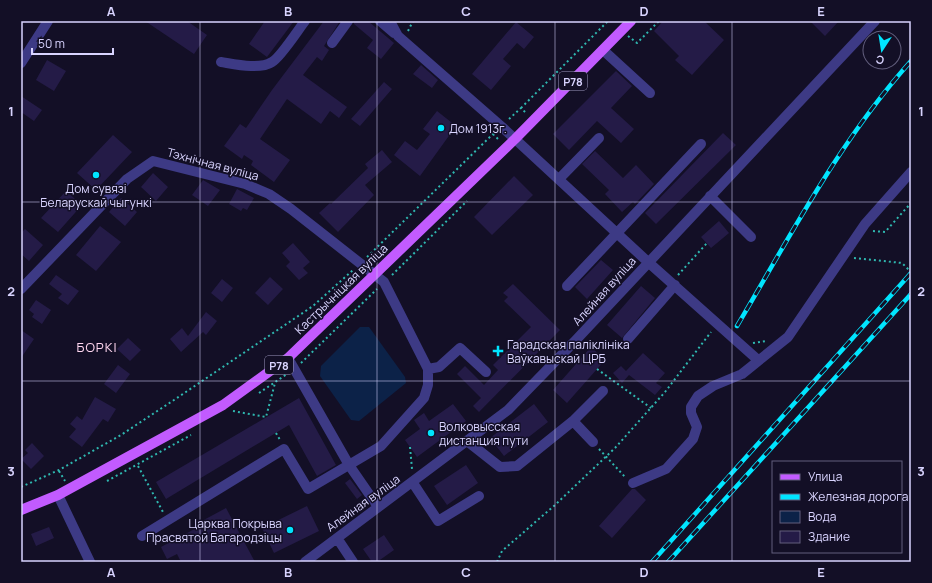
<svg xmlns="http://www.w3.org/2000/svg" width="932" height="583" font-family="Manrope,sans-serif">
  <rect width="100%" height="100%" fill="#130f26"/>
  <!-- water -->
  <path fill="#0c2248" d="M360 327H369L405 377 406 383 359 421 351 420 320 376 321 366Z"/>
  <!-- building -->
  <path fill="#241b47" d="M145 21H187L207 35 194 54Z
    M265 21H294L267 57 249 44Z
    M324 21H340L324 46 329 50 322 61 317 57 303 75 347 107 339 118 330 111 321 124 287 99 260 139 290 160 274 182 251 165 253 161 244 155 242 159 224 146 240 124 246 128 272 90Z
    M354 21H368L394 43 381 59 367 48 373 40 354 24Z
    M663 21H704L724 40 692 75 675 60 679 56 654 31Z
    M810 21H839L825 36Z
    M516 22 534 37 524 49 517 43 503 59 511 66 491 90 472 74Z
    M47 60 66 71 54 91 36 80Z
    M421 65 438 80 432 88 413 74Z
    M616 71 632 86 611 108 634 129 621 143 597 121 569 150 553 134Z
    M384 82 392 89 360 126 351 119Z
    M21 96 42 110 34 121 21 112Z
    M437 111 456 126 420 176 394 155 405 141 417 150 430 134 423 129Z
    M723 133 736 145 656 224 645 213Z
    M113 135 132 152 96 190 77 173Z
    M382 150 392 162 365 185 374 195 338 232 319 213 330 203 331 204 368 168 365 164Z
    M595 151 623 178 636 165 654 184 635 204 633 202 622 212 605 194 609 190 582 164Z
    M153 173 168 187 156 201 141 187Z
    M514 176 533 195 492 235 474 217Z
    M203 180 220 190 208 206 192 195Z
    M237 189 254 198 247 210 243 208 241 211 229 204Z
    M66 191 82 205 58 232 41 218Z
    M121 198 137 212 125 226 109 212Z
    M719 221 729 233 711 248 701 237Z
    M100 226 121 242 96 271 76 255Z
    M25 229 43 245 29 261 21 254V233Z
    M293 243 310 262 303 268 308 273 299 280 286 266 290 262 282 253Z
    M601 260 613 270 587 299 575 287Z
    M56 275 79 291 68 305 58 298 62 294 49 284Z
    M270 277 283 289 268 305 255 293Z
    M222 279 233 288 222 302 211 293Z
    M513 284 560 330 479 412 473 406 481 398 457 374 465 366 484 385 498 370 493 365 531 327 504 301 508 297 503 293Z
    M641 286 655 298 622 338 607 325Z
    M36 300 51 310 42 324 32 317 34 314 29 310Z
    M206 312 217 321 206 335 203 332 181 352 170 339 182 328 188 336Z
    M21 330 34 339 21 358Z
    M128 338 141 350 130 361 117 349Z
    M591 347 605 360 567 403 553 390Z
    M643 353 665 373 656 383 662 387 655 395 629 375 622 383 613 373 621 366 626 371Z
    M118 365 130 374 116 393 104 384Z
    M95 397 116 409 108 422 103 419 82 447 69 437 76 429 70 424 77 416 82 420Z
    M299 398 336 465 317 476 289 425 166 499 156 482Z
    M453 404 466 421 417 457 405 440 420 429 414 420 424 413 429 421Z
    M534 404 548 422 504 456 490 438Z
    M32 443 44 456 31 469 21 459 28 453 25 450Z
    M466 465 478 483 447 505 434 486Z
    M350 479 362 495 357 499 345 483Z
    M632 489H635L646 500 612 538 599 526Z
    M307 506 319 531 274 553 262 528Z
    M226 508 255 562H181L177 554 167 559 161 547 202 525 200 522Z
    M49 527 54 538 36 546 31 534Z
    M384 535 394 550 377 562H372L363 549Z"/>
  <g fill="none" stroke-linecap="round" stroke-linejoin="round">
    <!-- path -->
    <path stroke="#2fb8b0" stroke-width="2" stroke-dasharray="2 3" stroke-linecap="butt" d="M408 31 413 21
      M628 36 637 43 659 21
      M521 108 608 21
      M509 119 521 108 526 113
      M493 134 499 140
      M873 231 885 232 911 203
      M367 257 494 133
      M854 258 902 263 911 272
      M392 275 467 201
      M678 275 707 243
      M753 343 766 341
      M301 363 377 289
      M597 369 651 408
      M259 393 287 374
      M233 411 266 417 275 383
      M276 433 280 440
      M443 438 447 443
      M410 447 412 469
      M599 449 626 478
      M138 466 163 512
      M59 471 65 481
      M107 481 191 435
      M21 487 59 470 121 435 174 400 313 306 353 270
      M497 562 502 551 555 505 615 448 665 392 711 332"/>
    <!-- minor -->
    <path stroke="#3d3a85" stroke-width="10" d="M380 21 394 33
      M390 21 398 36 502 127 648 262 758 360
      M332 43 348 21
      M603 50 650 93
      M221 62C234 64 260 70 272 62 280 58 298 30 305 21
      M21 63 48 21
      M559 179 599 138
      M710 196 751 237
      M567 286 701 144
      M21 289 127 179 153 161 245 184 269 194 291 209 384 282 428 369V385L424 398 381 446 308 489 284 449 142 536
      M628 339 675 285
      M288 358 349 465 378 507
      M428 369 439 367 460 348 486 372
      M573 421 593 442
      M467 441 500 467 517 466 573 421 603 391
      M413 483 438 521 479 496
      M633 483 666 469 693 439 697 427 691 413V407L698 396 713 386 742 374 788 337 865 224 911 172
      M58 495 90 562
      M337 538 353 562
      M305 562 508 410 575 341 875 21"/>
    <!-- major -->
    <path stroke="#c25bff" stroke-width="10" d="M21 510 58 495 223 405 288 358 515 139 631 21"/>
    <!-- rail casing -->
    <g stroke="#00e5ff" stroke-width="4.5">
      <path id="rail" d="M737 326C791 235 840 140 911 61
        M652 562 911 273
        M668 562 911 294"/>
    </g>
    <!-- rail -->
    <use href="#rail" stroke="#130f26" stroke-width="3" stroke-dasharray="9" stroke-linecap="butt"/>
  </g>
  <!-- grid -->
  <path fill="none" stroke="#d9d4ff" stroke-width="1" stroke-opacity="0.55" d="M200 21V562M377 21V562M555 21V562M732 21V562M21 202H911M21 381H911"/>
  <!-- markers -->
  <g fill="#00e5ff" stroke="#130f26" stroke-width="1.5">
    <circle cx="441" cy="128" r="4"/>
    <circle cx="96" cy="175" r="4"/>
    <path d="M496 345h4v4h4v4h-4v4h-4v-4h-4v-4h4z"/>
    <circle cx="431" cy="433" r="4"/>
    <circle cx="290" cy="530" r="4"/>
  </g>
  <g text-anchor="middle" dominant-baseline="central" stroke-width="3" stroke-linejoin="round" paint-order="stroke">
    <!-- shield labels -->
    <g fill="#130f26" stroke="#9e99be" stroke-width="1">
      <rect x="559" y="72" width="28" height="18" rx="3"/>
      <rect x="265" y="356" width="28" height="18" rx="3"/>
    </g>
    <g font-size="11" font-weight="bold" fill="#d9d4ff">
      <text x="573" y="81">Р78</text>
      <text x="279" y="365">Р78</text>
    </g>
    <!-- poi labels -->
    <g font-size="12" fill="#d9d4ff" stroke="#130f26" text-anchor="start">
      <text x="449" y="128">Дом 1913г.</text>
      <text x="96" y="188" text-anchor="middle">Дом сувязі<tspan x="96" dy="14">Беларускай чыгункі</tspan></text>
      <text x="507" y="344">Гарадская паліклініка<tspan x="507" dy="14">Ваўкавыскай ЦРБ</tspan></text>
      <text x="439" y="426">Волковысская<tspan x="439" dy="14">дистанция пути</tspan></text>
      <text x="282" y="523" text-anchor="end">Царква Покрыва<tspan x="282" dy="14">Прасвятой Багародзіцы</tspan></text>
    </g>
    <!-- street labels -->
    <g font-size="12" fill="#d9d4ff" stroke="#130f26">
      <text transform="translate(213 164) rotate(15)">Тэхнічная вуліца</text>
      <text transform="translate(341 289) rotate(-44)">Кастрычніцкая вуліца</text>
      <text transform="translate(604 291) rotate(-48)">Алейная вуліца</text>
      <text transform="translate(363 503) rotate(-36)">Алейная вуліца</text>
    </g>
    <!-- neighbourhood labels -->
    <g font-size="13" letter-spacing="1" fill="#ffd6f0" stroke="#130f26">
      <text x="97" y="347">БОРКІ</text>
    </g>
  </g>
  <!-- border -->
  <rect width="932" height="583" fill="none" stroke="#130f26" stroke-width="44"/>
  <!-- legend -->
  <rect x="772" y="461" width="130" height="92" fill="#130f26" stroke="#625e7d"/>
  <rect x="780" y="474" width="20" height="6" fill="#c25bff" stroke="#625e7d"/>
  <text x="808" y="481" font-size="12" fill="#d9d4ff">Улица</text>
  <rect x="780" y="494" width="20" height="6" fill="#00e5ff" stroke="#625e7d"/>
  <text x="808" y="501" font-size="12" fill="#d9d4ff">Железная дорога</text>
  <rect x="780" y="511" width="20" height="12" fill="#0c2248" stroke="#625e7d"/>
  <text x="808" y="521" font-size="12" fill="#d9d4ff">Вода</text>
  <rect x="780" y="531" width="20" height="12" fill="#241b47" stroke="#625e7d"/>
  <text x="808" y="541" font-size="12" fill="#d9d4ff">Здание</text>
  <!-- north arrow -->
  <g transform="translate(882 50) rotate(192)"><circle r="19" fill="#130f26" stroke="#625e7d"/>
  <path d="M0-3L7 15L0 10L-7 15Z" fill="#00e5ff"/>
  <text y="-6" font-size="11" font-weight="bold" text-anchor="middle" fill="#d9d4ff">С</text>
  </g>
  <!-- scale -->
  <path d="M32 48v6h81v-6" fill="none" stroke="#d9d4ff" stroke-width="2"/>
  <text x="38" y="48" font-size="12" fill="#d9d4ff" stroke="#130f26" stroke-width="3" paint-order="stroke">50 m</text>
  <rect x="22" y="22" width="888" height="539" fill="none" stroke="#d9d4ff" stroke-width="1.5"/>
  <g font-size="13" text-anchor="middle" font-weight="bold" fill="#d9d4ff">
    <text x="111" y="16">A</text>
    <text x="288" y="16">B</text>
    <text x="466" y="16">C</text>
    <text x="644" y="16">D</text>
    <text x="821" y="16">E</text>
    <text x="11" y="116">1</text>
    <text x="921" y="116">1</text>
    <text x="11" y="296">2</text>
    <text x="921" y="296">2</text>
    <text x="11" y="476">3</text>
    <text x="921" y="476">3</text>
    <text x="111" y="577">A</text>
    <text x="288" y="577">B</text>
    <text x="466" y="577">C</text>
    <text x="644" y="577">D</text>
    <text x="821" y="577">E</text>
  </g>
</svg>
